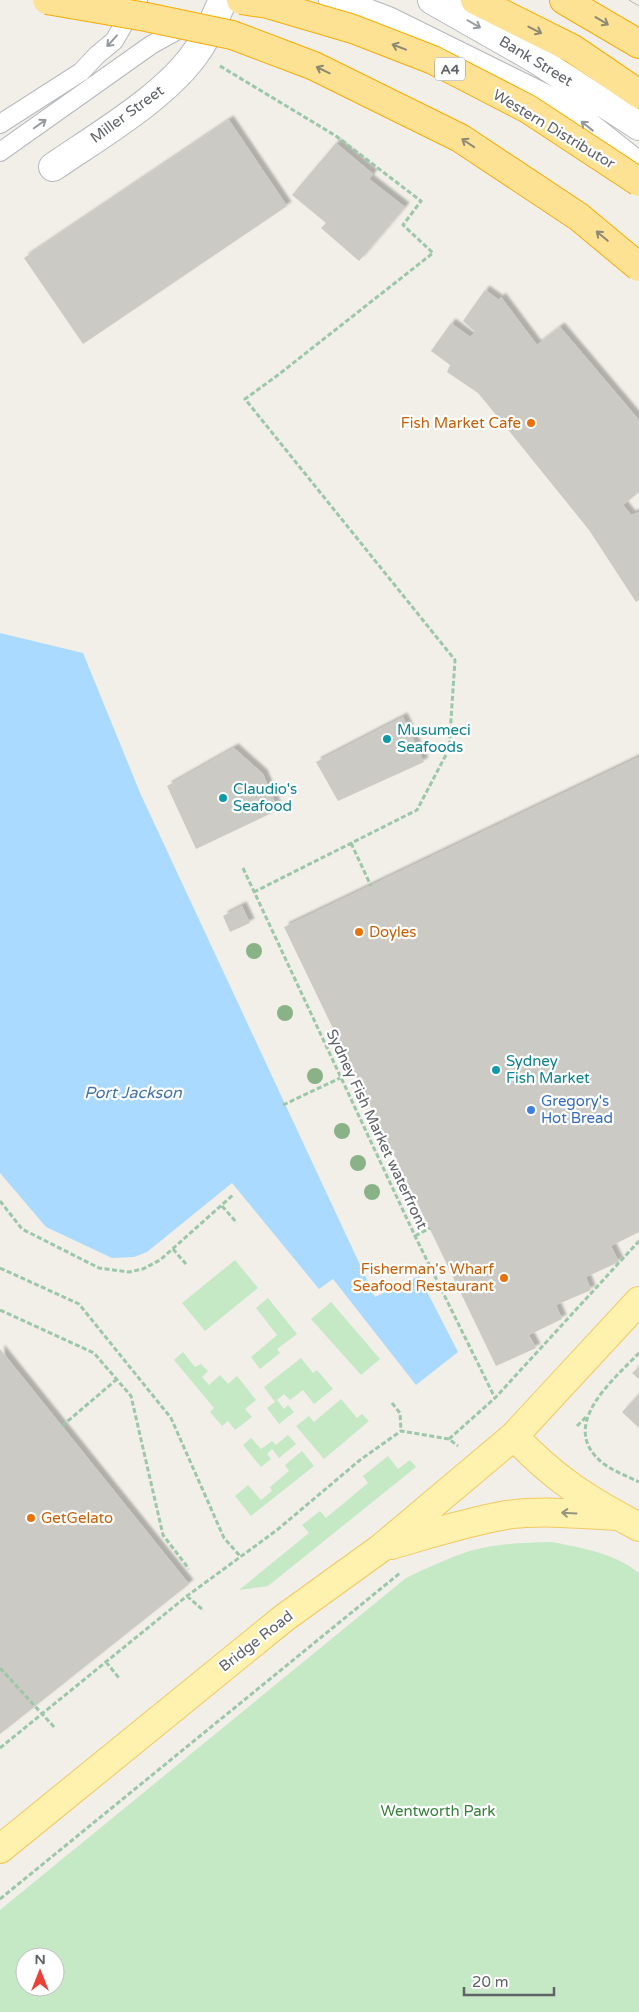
<svg xmlns="http://www.w3.org/2000/svg" width="639" height="2012" font-family="'Varela Round',sans-serif">
  <defs>
    <filter id="shadow"><feDropShadow dx="4.5" dy="-4.5" stdDeviation="1" flood-color="#0004"/></filter>
  </defs>
  <rect width="100%" height="100%" fill="#f1efe8"/>
  <!-- green -->
  <path fill="#c5e8c5" fill-rule="evenodd" d="M235 1260 258 1288 205 1331 182 1303Z
    M268 1298 297 1334 277 1349 280 1353 260 1369 251 1357 277 1335 256 1308Z
    M331 1302 380 1359 361 1375 311 1319Z
    M183 1352 195 1367 201 1364 208 1371 202 1377 209 1385 220 1375 228 1384 237 1376 256 1400 245 1409 252 1417 235 1430 228 1421 222 1426 210 1412 214 1408 174 1360Z
    M301 1358 313 1373 317 1370 333 1389 314 1404 303 1390 290 1400 284 1394 277 1400 284 1409 288 1405 294 1412 279 1424 267 1408 275 1402 264 1387Z
    M341 1399 357 1418 362 1414 369 1421 324 1459 296 1426 309 1416 314 1422Z
    M288 1435 296 1444 279 1458 272 1449 267 1454 271 1459 261 1467 243 1445 251 1438 261 1449 272 1441 276 1445Z
    M302 1451 314 1466 251 1516 235 1496 248 1485 261 1500 272 1491 270 1487 289 1471 285 1465Z
    M388 1456 398 1469 410 1460 416 1467 268 1586 239 1590 309 1533 302 1525 320 1511 326 1518 368 1483 363 1476Z
    M552 1542C582 1548 614 1553 639 1573V2012H0V1910L406 1578C427 1568 448 1558 470 1551 496 1543 525 1543 552 1542ZM25 1957H55V1987H25Z"/>
  <!-- water -->
  <path fill="#aadaff" d="M0 633 83 653 141 795 375 1297 419 1276 458 1352 416 1385 333 1279 319 1289 232 1183 147 1252 134 1257 112 1258 46 1227 0 1173Z"/>
  <!-- building -->
  <path fill="#cccac5" filter="url(#shadow)" d="M229 120 287 206 83 344 24 258Z
    M336 143 373 174 369 179 405 207 359 261 321 228 326 223 292 195Z
    M485 290 499 300 501 297 537 345 560 327 639 420V492L623 505 631 515 639 512V600L636 602 589 530 501 421 478 393 447 372 450 365 431 351 451 323 470 337 475 332 463 321Z
    M403 717 424 762 338 801 316 762Z
    M234 748 263 774 278 810 196 849 167 786Z
    M639 757V1232L611 1246 619 1262 586 1277 591 1290 556 1305 562 1319 529 1335 536 1348 496 1366 284 927Z
    M242 906 250 923 230 932 223 916Z
    M0 1349 189 1584 0 1734Z
    M639 1367V1379L632 1373Z
    M639 1394V1428L622 1412Z"/>
  <g fill="none" stroke-linecap="round" stroke-linejoin="round">
    <!-- service casing -->
    <g stroke="#b5b8bc" stroke-width="20">
      <path id="service" d="M0 124 81 72 97 55 114 41 138 0
        M0 152 151 45 187 25"/>
    </g>
    <!-- minor casing -->
    <g stroke="#b5b8bc" stroke-width="30">
      <path id="minor" d="M333 0 388 21 566 109 639 167
        M432 0 534 58 639 126
        M53 167C98 136 167 96 197 51 208 36 215 17 223 0"/>
    </g>
    <!-- primary casing -->
    <g stroke="#f2c960" stroke-width="30">
      <path id="primary" d="M514 1436C554 1479 588 1500 639 1527
        M391 1545C429 1534 467 1522 506 1515 543 1510 581 1514 617 1516
        M0 1849 284 1618 381 1548 514 1436 639 1301"/>
    </g>
    <!-- motorway casing -->
    <g stroke="#f9ab00" stroke-width="30">
      <path id="motorway" d="M475 0 573 49 639 94
        M564 0 639 44"/>
    </g>
    <!-- path -->
    <path stroke="#9cc7a9" stroke-width="3" stroke-dasharray="5 2.5" stroke-linecap="butt" d="M220 66 336 136 421 201 403 225 433 253 278 375 245 399 455 660 449 749 417 810 254 892
      M351 843 371 886
      M243 868 415 1236 495 1398
      M283 1105 340 1078
      M0 1201 22 1229 99 1268 129 1272 143 1269 160 1260 233 1195
      M222 1206 237 1223
      M415 1236 430 1228
      M173 1249 186 1264
      M0 1268 79 1304 171 1418 224 1538 240 1556
      M0 1310 94 1353 131 1396 163 1535 189 1569
      M639 1353C612 1381 556 1427 604 1464 615 1472 627 1476 639 1482
      M392 1403 400 1413 401 1431
      M62 1426 117 1379
      M577 1426 586 1417
      M449 1439 495 1398 639 1241
      M187 1596 204 1611
      M106 1662 119 1678
      M0 1668 55 1728
      M0 1748 187 1596 277 1530 360 1460 401 1431 449 1439 458 1446
      M0 1899 400 1573"/>
    <!-- service -->
    <use href="#service" stroke="#fff" stroke-width="18"/>
    <!-- minor -->
    <use href="#minor" stroke="#fff" stroke-width="28"/>
    <!-- primary -->
    <use href="#primary" stroke="#fff2af" stroke-width="28"/>
    <!-- motorway -->
    <use href="#motorway" stroke="#fde293" stroke-width="28"/>
    <!-- tram -->
    <path stroke="#b6b7b8" stroke-width="1" d="M629 0 639 6"/>
    <!-- motorway-bridge casing -->
    <g stroke="#f9ab00" stroke-width="30" stroke-linecap="butt">
      <path id="motorway-bridge" d="M47 0 146 17 232 35 314 66 460 138 579 217 639 267
        M241 0 268 4 353 29 433 60 528 109 639 182"/>
    </g>
    <!-- motorway-bridge -->
    <use href="#motorway-bridge" stroke="#fde293" stroke-width="28"/>
  </g>
  <!-- trees -->
  <g fill="#89b387">
    <circle cx="254" cy="951" r="8"/>
    <circle cx="285" cy="1013" r="8"/>
    <circle cx="315" cy="1076" r="8"/>
    <circle cx="342" cy="1131" r="8"/>
    <circle cx="358" cy="1163" r="8"/>
    <circle cx="372" cy="1192" r="8"/>
  </g>
  <!-- one-way arrows -->
  <defs><path id="oneway-shaft" d="M-6 0H5M1.5-3L5.5 0L1.5 3" fill="none" stroke-width="1.6" stroke-linecap="round" stroke-linejoin="round" transform="scale(1.25)"/></defs>
  <g stroke="#8e8975">
    <use href="#oneway-shaft" transform="translate(602 21) rotate(31)"/>
    <use href="#oneway-shaft" transform="translate(535 30) rotate(27)"/>
    <use href="#oneway-shaft" transform="translate(399 47) rotate(-159)"/>
    <use href="#oneway-shaft" transform="translate(323 70) rotate(-154)"/>
    <use href="#oneway-shaft" transform="translate(468 143) rotate(-146)"/>
    <use href="#oneway-shaft" transform="translate(602 236) rotate(-140)"/>
  </g>
  <g stroke="#979a9d">
    <use href="#oneway-shaft" transform="translate(474 24) rotate(30)"/>
    <use href="#oneway-shaft" transform="translate(112 41) rotate(132)"/>
    <use href="#oneway-shaft" transform="translate(40 124) rotate(-35)"/>
    <use href="#oneway-shaft" transform="translate(587 126) rotate(-142)"/>
  </g>
  <use stroke="#979581" href="#oneway-shaft" transform="translate(569 1513) rotate(-177)"/>
  <!-- markers -->
  <g fill="#e8710a" stroke="#fff" stroke-width="2">
    <circle cx="531" cy="423" r="5"/>
    <circle cx="359" cy="932" r="5"/>
    <circle cx="504" cy="1278" r="5"/>
    <circle cx="31" cy="1518" r="5"/>
  </g>
  <g fill="#0f9aa8" stroke="#fff" stroke-width="2">
    <circle cx="387" cy="739" r="5"/>
    <circle cx="223" cy="798" r="5"/>
    <circle cx="496" cy="1070" r="5"/>
  </g>
  <circle fill="#3f7fe0" stroke="#fff" stroke-width="2" cx="531" cy="1110" r="5"/>
  <g text-anchor="middle" dominant-baseline="central" stroke-width="4.5" stroke-linejoin="round" paint-order="stroke">
    <!-- shield labels -->
    <rect fill="#fff" stroke="#8f9295" stroke-width="1" x="435" y="57.5" width="30" height="23" rx="4"/>
    <g font-size="14" font-weight="bold" fill="#5f6368">
      <text x="450" y="69">A4</text>
    </g>
    <!-- street labels -->
    <g font-size="15" fill="#5f6368" stroke="#fff">
      <text transform="translate(536 61) rotate(31)">Bank Street</text>
      <text transform="translate(127 114) rotate(-36)">Miller Street</text>
      <text transform="translate(554 129) rotate(31)">Western Distributor</text>
      <text transform="translate(377 1129) rotate(65)">Sydney Fish Market waterfront</text>
      <text transform="translate(256 1641) rotate(-38)">Bridge Road</text>
    </g>
    <!-- food labels -->
    <g font-size="15" fill="#c56008" stroke="#fff" text-anchor="end">
      <text x="521" y="423">Fish Market Cafe</text>
      <text x="369" y="932" text-anchor="start">Doyles</text>
      <text x="494" y="1269">Fisherman's Wharf<tspan x="494" dy="17">Seafood Restaurant</tspan></text>
      <text x="41" y="1518" text-anchor="start">GetGelato</text>
    </g>
    <!-- culture labels -->
    <g font-size="15" fill="#0d838f" stroke="#fff" text-anchor="start">
      <text x="397" y="730">Musumeci<tspan x="397" dy="17">Seafoods</tspan></text>
      <text x="233" y="789">Claudio's<tspan x="233" dy="17">Seafood</tspan></text>
      <text x="506" y="1061">Sydney<tspan x="506" dy="17">Fish Market</tspan></text>
    </g>
    <!-- shop labels -->
    <g font-size="15" fill="#366cbe" stroke="#fff" text-anchor="start">
      <text x="541" y="1101">Gregory's<tspan x="541" dy="17">Hot Bread</tspan></text>
    </g>
    <!-- park labels -->
    <g font-size="15" fill="#348238" stroke="#fff">
      <text x="438" y="1811">Wentworth Park</text>
    </g>
    <!-- water labels -->
    <g font-size="16" font-style="italic" fill="#4174aa" stroke="#fff">
      <text x="133" y="1093">Port Jackson</text>
    </g>
  </g>
  <!-- north arrow -->
  <g transform="translate(40 1972)"><circle r="24" fill="#ffffff" stroke="#bfc1c3"/>
  <path d="M0-4L9 19L0 12L-9 19Z" fill="#ea4335"/>
  <text y="-8" font-size="14" font-weight="bold" text-anchor="middle" fill="#5f6368">N</text>
  </g>
  <!-- scale -->
  <path d="M464 1987v8h90v-8" fill="none" stroke="#5f6368" stroke-width="2.5"/>
  <text x="472" y="1987" font-size="15" fill="#5f6368" stroke="#ffffff" stroke-width="4" paint-order="stroke">20 m</text>
</svg>
